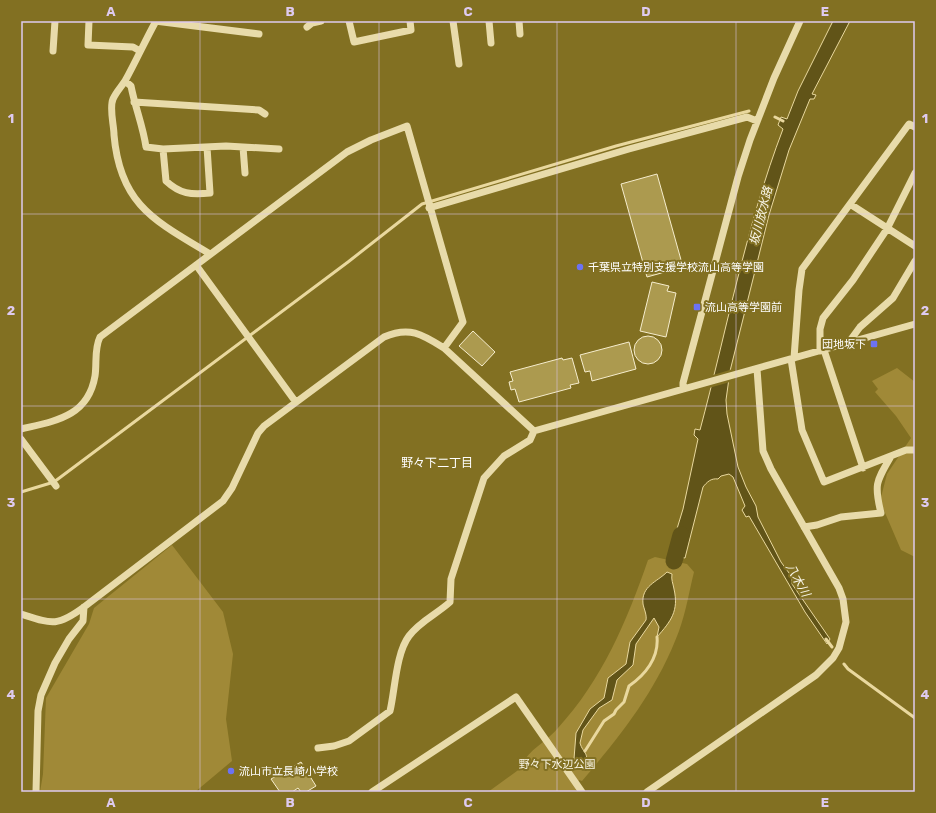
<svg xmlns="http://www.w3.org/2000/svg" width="936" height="813" font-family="Rubik,'Noto Sans JP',sans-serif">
  <rect width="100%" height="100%" fill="#827022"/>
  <!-- green -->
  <path fill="#a08937" d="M897 368 915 382V557L901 550 880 501 887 474 911 438 896 416 875 392 878 389 872 381Z
    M172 545 223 612 233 654 226 719 232 761 195 792H40L43 774 46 698 89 624 94 608Z
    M655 557 687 564 694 572C689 592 686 612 679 631 657 690 622 734 582 781L579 780 575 792H488L528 763 525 759C535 746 548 740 558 728 602 680 627 621 648 560Z"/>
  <!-- water -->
  <path fill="#615418" stroke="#e9d89e" d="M833 21H850L812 94 816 95 814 99H810L789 150 769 215 730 371 726 400 727 414 738 467 746 487 756 506 758 517 781 562 792 577V584L830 639 827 644 805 612 749 516 746 517 742 510 745 506 733 477 729 474 721 476 718 479C711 478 707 482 703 487L685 558 669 555 683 509 698 439 694 435 695 429 700 430C727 329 746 226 783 129L778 125 781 117 787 119 798 91Z
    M667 572 672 574C671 580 673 583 674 589 679 611 671 621 657 637L659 627 654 618 636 644 633 665 617 680 612 700 599 708 583 730 580 743C583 754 592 754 582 768L577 764 574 759 576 733 590 709 604 698 608 678 626 664 630 642 646 620C647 615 644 609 643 604 641 586 657 582 667 572Z"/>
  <!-- pier -->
  <path fill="#827022" d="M733 369 730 382 709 388 713 375Z"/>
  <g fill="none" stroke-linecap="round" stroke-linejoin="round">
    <!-- stream -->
    <path stroke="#e9d89e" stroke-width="3" d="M775 117 783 121
      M21 492 54 482 348 262 422 204 616 146 749 111
      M826 639 832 647
      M844 664 848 669 915 718
      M585 751 604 721 614 714 616 710 624 702 629 686C645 675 659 658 657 637"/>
    <!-- river -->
    <path stroke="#615418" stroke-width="17" d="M674 561 681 535"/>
  </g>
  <!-- building -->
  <path fill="#ac9a4f" stroke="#f6edcd" d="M657 174 683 267 647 277 621 184Z
    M652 282 669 286 667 291 676 293 666 337 640 331Z
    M473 331 495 352 482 366 459 346Z
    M634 350a14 14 0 1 1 28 0a14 14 0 1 1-28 0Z
    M629 342 636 369 592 381 590 371 585 372 580 355Z
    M562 358 563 360 572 358 579 383 570 385 571 388 519 402 515 389 511 390 509 382 513 381 510 372Z
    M301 762 316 786 306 792H301L298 788 292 792H280L271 779Z"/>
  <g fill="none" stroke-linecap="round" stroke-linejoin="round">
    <!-- minor -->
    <path stroke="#e8dbaa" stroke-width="7" d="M89 21 88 45 133 47 140 51
      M155 21 259 34
      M156 21C145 41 136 61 125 81 121 87 116 92 113 99 109 108 114 125 114 135 120 205 155 221 210 254
      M349 21 354 42 411 30 410 21
      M453 21 459 64
      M489 21 491 43
      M519 21 520 34
      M307 27 312 23 321 21
      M53 51 55 21
      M125 81 131 86C135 107 143 126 146 147L163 149 226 146 279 149
      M134 102 259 110 265 114
      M243 147 245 173
      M163 149 166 181C180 194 191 195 210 193L207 147
      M850 204 915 246
      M429 208 629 149 747 117 757 121
      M196 265 295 401
      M849 342 860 327 893 298 915 261
      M824 350 863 468
      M820 351V329L823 318 853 280 887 229 915 173
      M794 358 799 290 802 269 909 124 915 127
      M791 359 802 430 824 482 906 450H915
      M683 389V383L738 177 750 140 774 78 800 21
      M21 429C55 421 88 417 95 376 97 363 94 349 100 337L347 152 371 140 407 126 463 322 444 348
      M21 439 56 486
      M804 527 817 525 841 517 881 513C874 485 876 482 890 458
      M21 614C52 624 57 627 84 607L223 501 232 488 258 433 264 426 384 337C409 326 422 334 444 348L534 431 915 324
      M318 748 334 746 349 741 390 711C395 690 396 653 409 636 420 621 437 614 450 602L451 579 484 478 504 456 530 440 534 431
      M36 792 38 711 41 695 55 663 69 639 83 621 84 607
      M372 792 516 697 582 792
      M647 792 816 675 833 658 839 648 846 622 843 599 839 588 771 469 763 451 757 369"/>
  </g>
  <!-- grid -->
  <path fill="none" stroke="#decaef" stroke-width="1" stroke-opacity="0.55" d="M200 21V792M379 21V792M557 21V792M736 21V792M21 214H915M21 406H915M21 599H915"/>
  <!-- markers -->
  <g fill="#6c72f3" stroke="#827022" stroke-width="1.5">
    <circle cx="580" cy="267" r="4"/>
    <rect x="693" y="303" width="8" height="8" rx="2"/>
    <rect x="870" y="340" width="8" height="8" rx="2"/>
    <circle cx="231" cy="771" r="4"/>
  </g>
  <g text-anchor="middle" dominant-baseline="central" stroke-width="4" stroke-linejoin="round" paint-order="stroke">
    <!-- poi labels -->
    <g font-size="11" fill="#fff" stroke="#827022" text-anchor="start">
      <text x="588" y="267">千葉県立特別支援学校流山高等学園</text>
      <text x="705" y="307">流山高等学園前</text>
      <text x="866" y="344" text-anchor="end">団地坂下</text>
      <text x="239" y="771">流山市立長崎小学校</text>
    </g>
    <!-- park labels -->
    <g font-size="11" fill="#faf6e6" stroke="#827022">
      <text x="557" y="764">野々下水辺公園</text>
    </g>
    <!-- water labels -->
    <g font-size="12" font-style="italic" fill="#faf7e9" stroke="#827022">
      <text transform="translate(761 216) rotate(-76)">坂川放水路</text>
      <text transform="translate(798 580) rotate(61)">八木川</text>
    </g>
    <!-- neighbourhood labels -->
    <g font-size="12" fill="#fff" stroke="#827022">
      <text x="437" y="463">野々下二丁目</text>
    </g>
  </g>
  <!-- border -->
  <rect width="936" height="813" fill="none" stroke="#827022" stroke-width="44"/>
  <rect x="22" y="22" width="892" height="769" fill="none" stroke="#decaef" stroke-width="1.5"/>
  <g font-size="13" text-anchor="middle" font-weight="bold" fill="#decaef">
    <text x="111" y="16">A</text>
    <text x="290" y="16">B</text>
    <text x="468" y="16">C</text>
    <text x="646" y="16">D</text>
    <text x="825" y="16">E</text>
    <text x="11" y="123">1</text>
    <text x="925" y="123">1</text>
    <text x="11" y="315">2</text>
    <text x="925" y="315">2</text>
    <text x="11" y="507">3</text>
    <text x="925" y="507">3</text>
    <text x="11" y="699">4</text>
    <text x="925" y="699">4</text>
    <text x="111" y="807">A</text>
    <text x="290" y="807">B</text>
    <text x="468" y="807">C</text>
    <text x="646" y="807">D</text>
    <text x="825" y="807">E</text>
  </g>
</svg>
